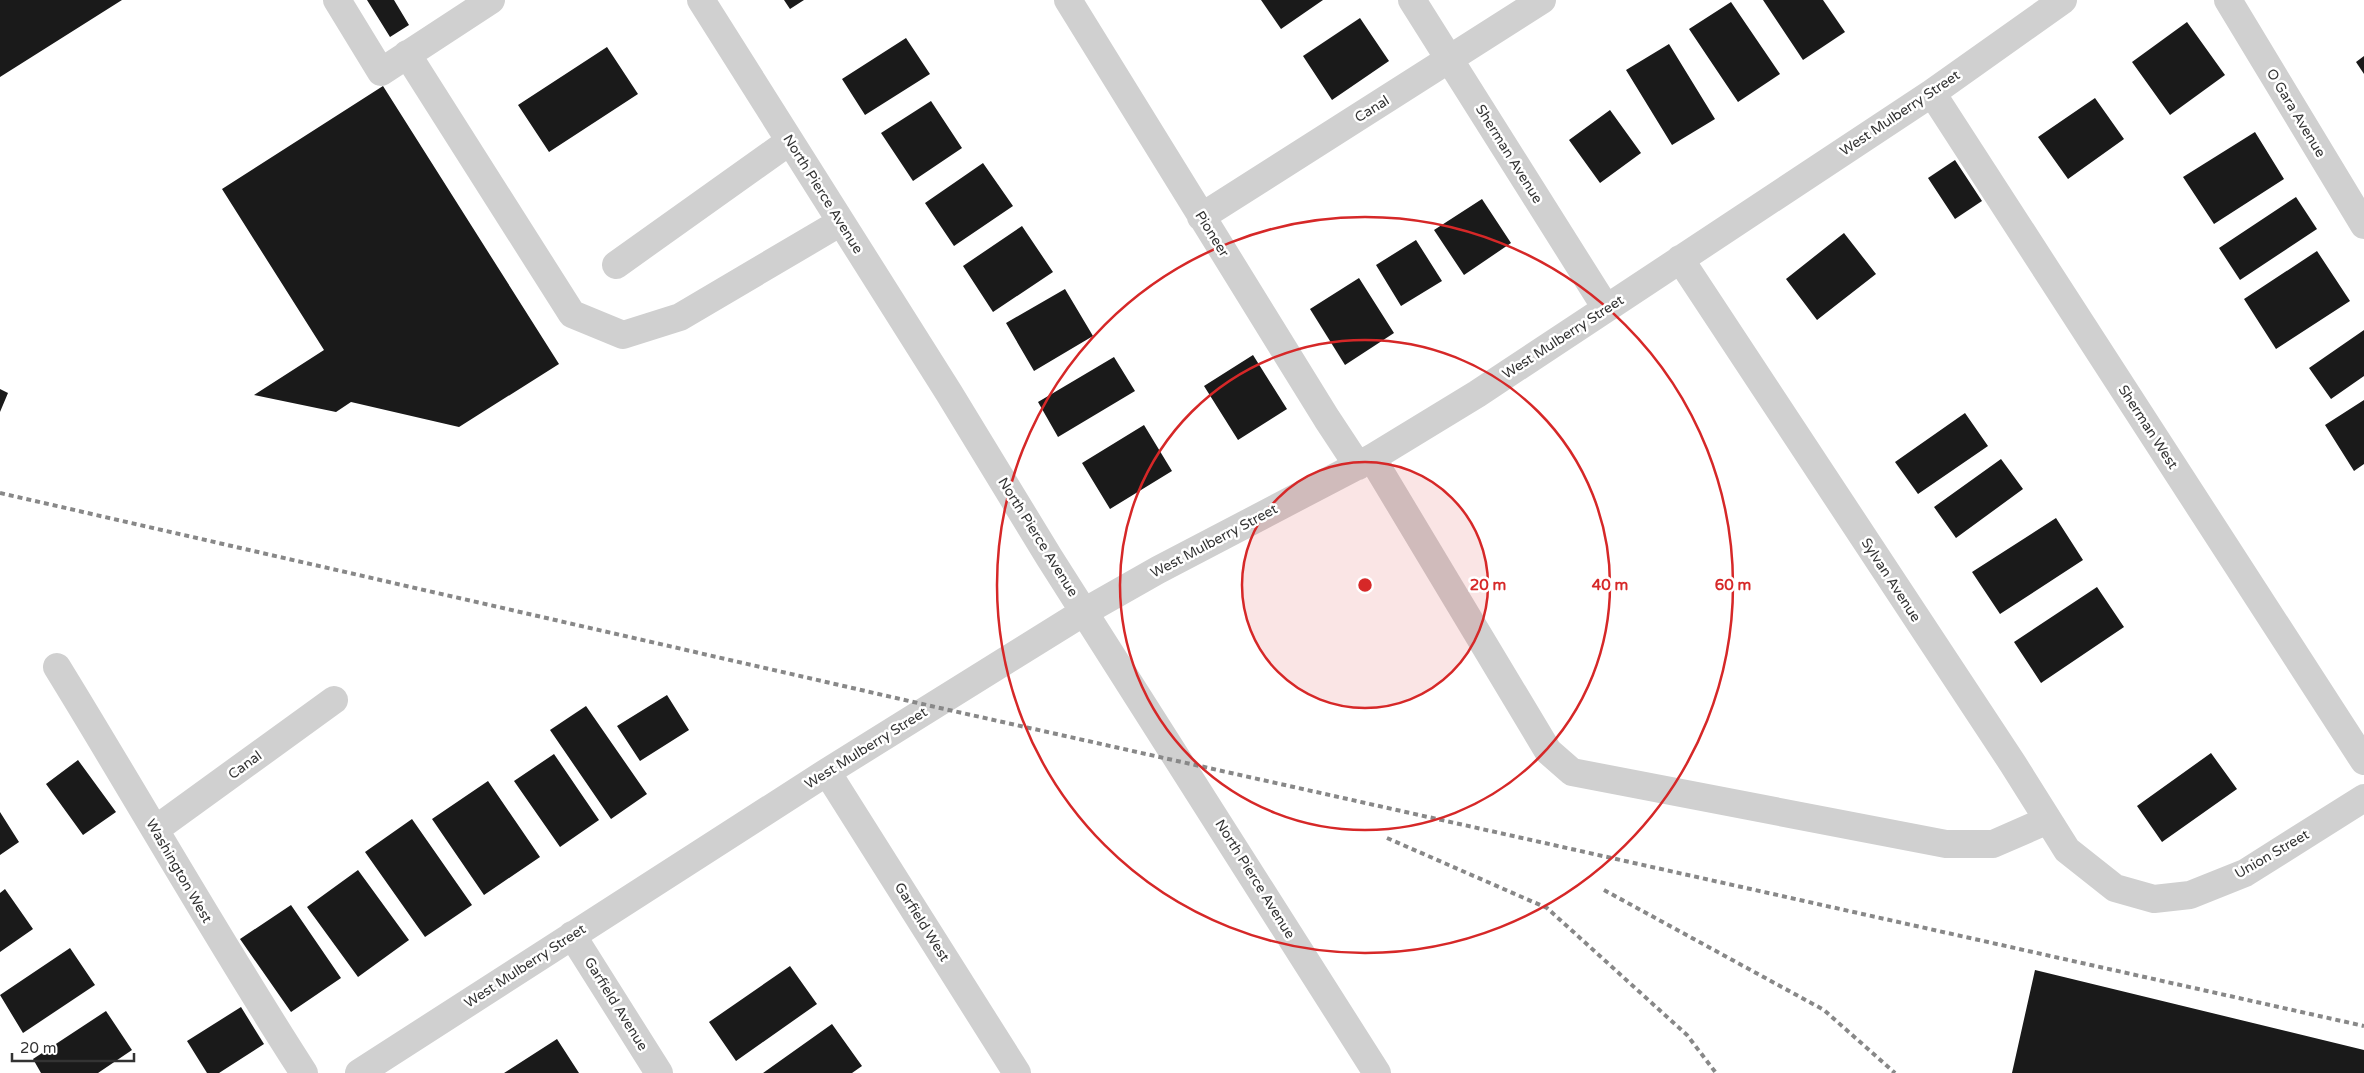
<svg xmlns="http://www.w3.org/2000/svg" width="2364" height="1073" font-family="'Varela Round',sans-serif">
  <rect width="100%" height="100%" fill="#fff"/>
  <!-- building -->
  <path fill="#1a1a1a" d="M0 0H122L0 77Z
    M367 0H394L409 25 390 37Z
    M784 0H804L790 9Z
    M1261 0H1323L1281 29Z
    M1763 0H1823L1845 32 1803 60Z
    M1731 2 1780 74 1738 102 1689 29Z
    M1360 18 1389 61 1332 100 1303 56Z
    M2187 22 2225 75 2170 115 2132 62Z
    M906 38 930 74 865 115 842 79Z
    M1669 44 1715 119 1672 145 1626 70Z
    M607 47 638 94 549 152 518 105Z
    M2364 56V74L2356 62Z
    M383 86 559 364 459 427 351 402 336 412 254 395 324 350 222 189Z
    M2095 98 2124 139 2068 179 2038 137Z
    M931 101 962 148 913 181 881 133Z
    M1610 110 1641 153 1600 183 1569 140Z
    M2255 132 2284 179 2214 224 2183 177Z
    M1955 160 1982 201 1955 219 1928 178Z
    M983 163 1013 206 954 246 925 203Z
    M2296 197 2317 229 2240 280 2219 248Z
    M1482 199 1511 243 1464 275 1434 230Z
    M1022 226 1053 272 993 312 963 266Z
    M1844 233 1876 274 1817 320 1786 279Z
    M1416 240 1442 281 1401 306 1376 265Z
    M2317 251 2350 301 2276 349 2244 299Z
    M1359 278 1394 333 1345 365 1310 309Z
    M1065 289 1093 336 1034 371 1006 323Z
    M2364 330V376L2331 399 2309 368Z
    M1253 355 1287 409 1238 440 1204 386Z
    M1114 357 1135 391 1058 437 1038 402Z
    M0 389 8 393 0 412Z
    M2364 400V464L2354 471 2325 425Z
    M1965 413 1988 446 1918 494 1895 462Z
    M1144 425 1172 471 1110 509 1082 463Z
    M2001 459 2023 489 1956 538 1934 507Z
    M2056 518 2083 560 2000 614 1972 572Z
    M2097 587 2124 627 2041 683 2014 642Z
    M667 695 689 730 640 761 617 726Z
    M586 706 647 794 611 819 550 730Z
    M2211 753 2237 789 2162 842 2137 806Z
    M554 754 599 820 560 847 514 781Z
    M78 760 116 812 83 835 46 784Z
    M488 781 540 857 484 895 432 819Z
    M0 812 19 842 0 855Z
    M412 819 472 905 425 937 365 852Z
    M358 870 409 940 358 977 307 907Z
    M5 889 33 929 0 952V893Z
    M291 905 341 978 291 1012 240 939Z
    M70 948 95 985 23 1033 0 995Z
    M790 966 817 1004 736 1061 709 1022Z
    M2035 970 2364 1050V1073H2012Z
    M241 1007 264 1044 219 1073H207L187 1041Z
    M106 1011 132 1050 98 1073H41L33 1059Z
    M832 1024 862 1066 852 1073H763Z
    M557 1039 579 1073H504Z"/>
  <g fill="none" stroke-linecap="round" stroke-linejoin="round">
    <!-- minor -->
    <path stroke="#d0d0d0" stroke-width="28" d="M337 0 381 72 491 0
      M701 0 949 393 1049 557 1377 1073
      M1068 0 1327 419 1358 466
      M1412 0 1606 308
      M2228 0 2364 225
      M407 54 572 314 623 335 680 317 841 222
      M1932 93 2364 761
      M1201 217 1542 0
      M1680 259 2013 764 2067 850 2115 888 2154 899 2190 895 2245 873 2364 798
      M616 265 790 141
      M1372 458 1548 751 1572 772 1946 844H1993L2048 820
      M57 667C140 802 218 940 304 1073
      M827 772 1017 1073
      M156 829 334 700
      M572 935 659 1073
      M359 1073 827 772 1084 612 1158 570 1372 458 1477 394 1932 93 2063 0"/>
    <!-- rail -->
    <path stroke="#888" stroke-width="4" stroke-dasharray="5 4" stroke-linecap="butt" d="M0 493 931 706 2364 1026
      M1387 838 1547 908 1687 1035 1716 1073
      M1604 890 1824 1010 1895 1073"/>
  </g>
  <!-- distance rings -->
  <circle cx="1365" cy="585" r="123" fill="#d62828" fill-opacity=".12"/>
  <g fill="none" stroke="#d62828" stroke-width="2.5">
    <circle cx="1365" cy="585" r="123"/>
    <circle cx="1365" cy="585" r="245"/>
    <circle cx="1365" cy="585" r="368"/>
  </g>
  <g text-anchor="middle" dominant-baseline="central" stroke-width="5" stroke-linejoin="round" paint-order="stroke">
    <!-- street labels -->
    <g font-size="14" fill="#333" stroke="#fff">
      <text transform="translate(1372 109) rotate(-32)">Canal</text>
      <text transform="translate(1900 113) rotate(-34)">West Mulberry Street</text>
      <text transform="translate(2296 113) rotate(59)">O Gara Avenue</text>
      <text transform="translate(1509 154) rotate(58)">Sherman Avenue</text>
      <text transform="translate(823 194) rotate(58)">North Pierce Avenue</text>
      <text transform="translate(1212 234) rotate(58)">Pioneer</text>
      <text transform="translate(1563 337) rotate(-33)">West Mulberry Street</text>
      <text transform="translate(2148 427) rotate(57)">Sherman West</text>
      <text transform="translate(1038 537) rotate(58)">North Pierce Avenue</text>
      <text transform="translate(1214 541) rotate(-28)">West Mulberry Street</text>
      <text transform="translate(1891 580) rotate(57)">Sylvan Avenue</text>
      <text transform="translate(866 748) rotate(-32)">West Mulberry Street</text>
      <text transform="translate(245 765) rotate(-36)">Canal</text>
      <text transform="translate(2272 854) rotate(-30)">Union Street</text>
      <text transform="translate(179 871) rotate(60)">Washington West</text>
      <text transform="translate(1255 879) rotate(58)">North Pierce Avenue</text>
      <text transform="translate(922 922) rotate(58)">Garfield West</text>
      <text transform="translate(525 966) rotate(-33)">West Mulberry Street</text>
      <text transform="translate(616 1004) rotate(58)">Garfield Avenue</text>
    </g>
  </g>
  <circle cx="1365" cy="585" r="8" fill="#d62828" stroke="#fff" stroke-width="2.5"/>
  <g font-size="15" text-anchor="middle" font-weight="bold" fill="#d62828" stroke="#fff" stroke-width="5" stroke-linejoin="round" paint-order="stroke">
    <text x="1488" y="590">20 m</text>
    <text x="1610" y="590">40 m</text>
    <text x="1733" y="590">60 m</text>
  </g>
  <!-- scale -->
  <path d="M12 1053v8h122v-8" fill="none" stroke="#333333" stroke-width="2.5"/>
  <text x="20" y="1053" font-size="15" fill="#333333" stroke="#ffffff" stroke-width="4" paint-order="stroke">20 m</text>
</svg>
